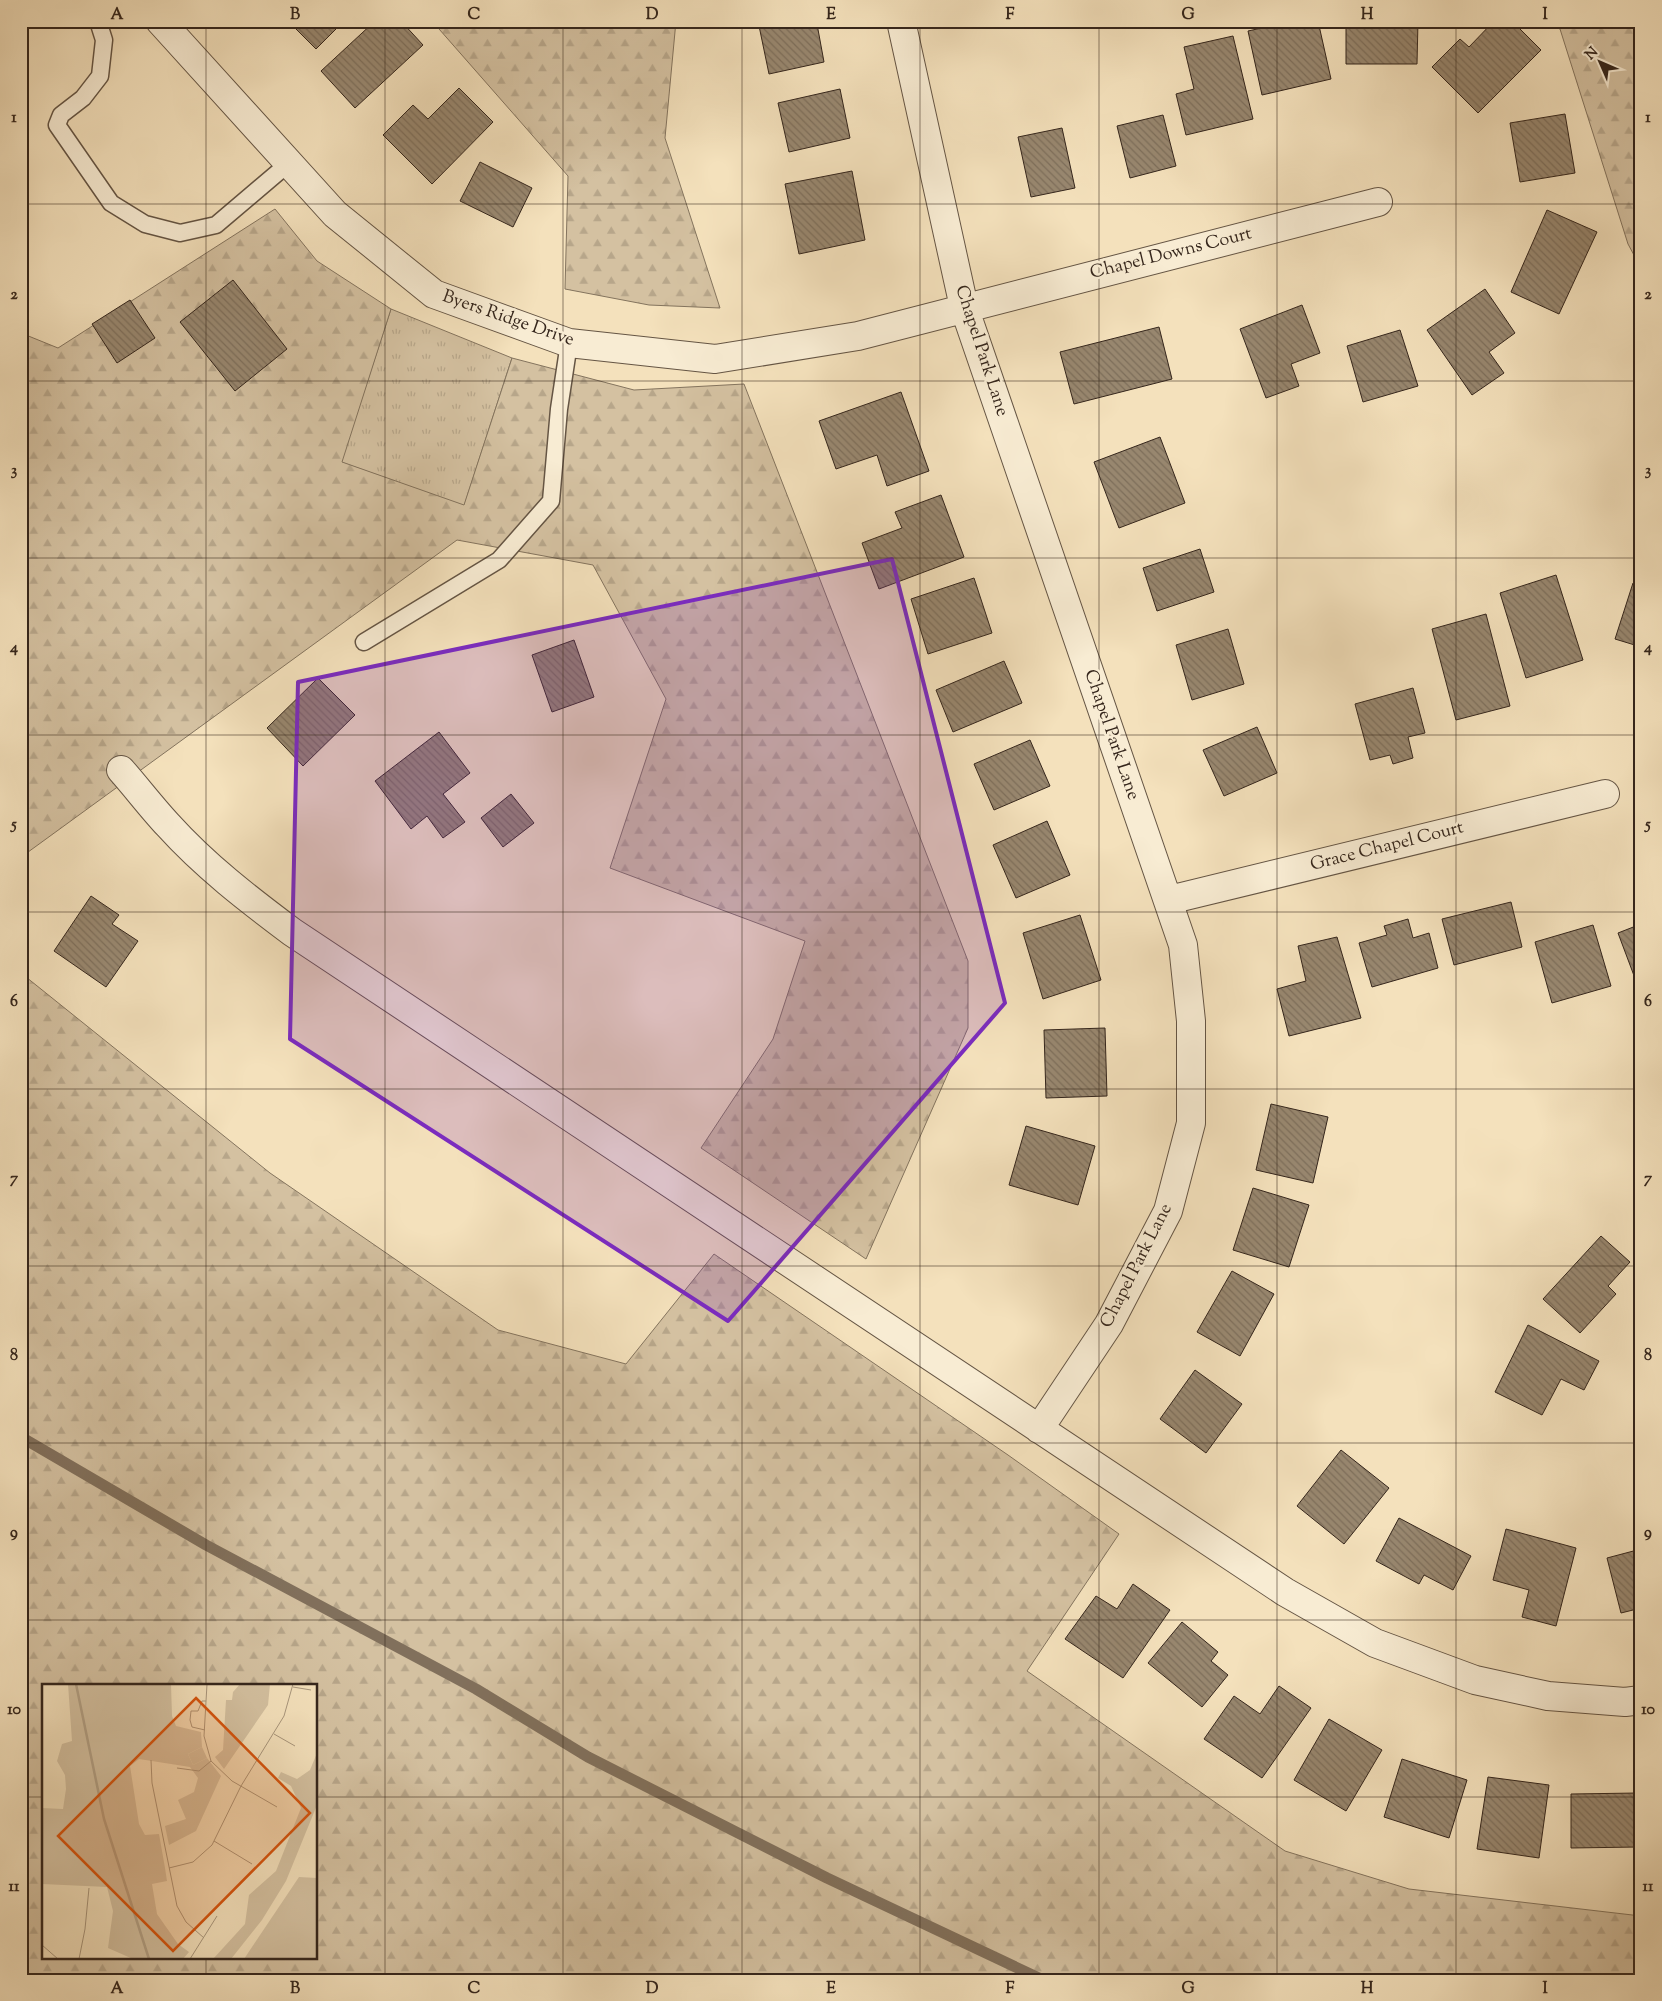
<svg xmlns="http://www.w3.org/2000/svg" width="1662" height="2001" font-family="'Sorts Mill Goudy',serif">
  <defs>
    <pattern id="grass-tufts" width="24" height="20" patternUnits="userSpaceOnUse" patternTransform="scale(1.25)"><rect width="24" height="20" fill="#d4c1a1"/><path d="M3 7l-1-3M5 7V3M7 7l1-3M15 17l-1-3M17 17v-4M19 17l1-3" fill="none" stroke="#b7a68a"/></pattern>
    <pattern id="forest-firs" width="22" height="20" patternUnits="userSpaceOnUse" patternTransform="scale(1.25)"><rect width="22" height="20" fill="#d4c1a1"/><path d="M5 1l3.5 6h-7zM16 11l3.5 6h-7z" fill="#b7a68a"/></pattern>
    <pattern id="building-back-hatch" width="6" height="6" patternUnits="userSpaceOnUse" patternTransform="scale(1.25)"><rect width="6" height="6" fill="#98876f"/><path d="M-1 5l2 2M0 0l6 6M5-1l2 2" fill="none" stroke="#7d6e5a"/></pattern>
  </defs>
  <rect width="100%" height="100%" fill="#f4e1bc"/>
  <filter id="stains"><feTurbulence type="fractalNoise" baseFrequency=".004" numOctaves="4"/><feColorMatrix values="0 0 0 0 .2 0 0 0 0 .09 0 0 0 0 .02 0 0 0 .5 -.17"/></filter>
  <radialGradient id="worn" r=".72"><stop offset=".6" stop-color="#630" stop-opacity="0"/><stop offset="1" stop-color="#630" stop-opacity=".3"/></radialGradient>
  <!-- grass -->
  <path fill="url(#grass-tufts)" stroke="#84745e" d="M391 309 512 358 464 506 341 462Z"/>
  <!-- forest -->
  <path fill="url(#forest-firs)" stroke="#84745e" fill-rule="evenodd" d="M432 21H676L665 138 720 308 649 305 565 289 568 176Z
    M1546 21H1641V268L1628 244 1560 29Z
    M275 209 317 261 391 309 342 462 464 505 512 358 634 390 744 384 968 961V1028L866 1259 701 1148 773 1039 805 941 610 868 666 699 593 565 457 540 24 855 21 894V333L58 348Z
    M21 973 270 1173 498 1330 626 1364 714 1254 1008 1455 1119 1534 1027 1671 1285 1851 1409 1889 1641 1916V1980H21ZM44 1685H316V1957H44Z"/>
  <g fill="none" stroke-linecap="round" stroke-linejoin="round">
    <!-- stream -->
    <path stroke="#81705c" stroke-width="11" d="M21 1437 206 1545 476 1689 588 1757 827 1878 1043 1980"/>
  </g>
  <!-- building -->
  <path fill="url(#building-back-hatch)" stroke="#35261c" d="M288 21H344L316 49Z
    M375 21H401L423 45 355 108 321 71Z
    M758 21H809V25L817 24 824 62 769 74Z
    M1293 21H1318L1331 79 1262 95 1248 31Z
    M1346 21H1418L1417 64H1346Z
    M1494 21H1512L1541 50 1478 113 1432 67 1460 39 1469 47Z
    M1233 36 1253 119 1186 135 1176 94 1194 89 1184 47Z
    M459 88 493 122 432 184 383 135 413 105 428 119Z
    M840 89 850 138 789 152 778 103Z
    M1565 114 1575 173 1520 182 1510 123Z
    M1163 115 1176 166 1130 178 1117 126Z
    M1062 128 1075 188 1031 197 1018 137Z
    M480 162 532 188 513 227 460 201Z
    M852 171 865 240 799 254 785 184Z
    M1547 210 1597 232 1559 314 1511 292Z
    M233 280 287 349 235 391 180 322Z
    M1485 289 1515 333 1489 352 1504 373 1472 395 1427 330Z
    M130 300 155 338 117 363 92 324Z
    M1302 305 1320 353 1291 364 1299 386 1266 398 1240 329Z
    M1159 327 1172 379 1074 404 1060 352Z
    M1400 330 1418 386 1363 402 1347 346Z
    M901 392 929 471 887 486 877 455 836 469 819 421Z
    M1160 437 1185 503 1119 528 1094 462Z
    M941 495 964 557 879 589 862 543 902 528 895 512Z
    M1200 549 1214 592 1157 611 1143 568Z
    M1556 575 1583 660 1526 678 1500 593Z
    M974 578 992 633 928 654 911 599Z
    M1633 583 1641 586V661L1634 659 1638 646 1615 639Z
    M1486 614 1510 706 1456 720 1432 629Z
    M1228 629 1244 684 1192 700 1176 645Z
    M574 640 594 697 552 712 532 655Z
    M1004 661 1022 703 953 732 936 690Z
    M318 678 355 715 303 766 267 728Z
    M1413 688 1425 733 1408 737 1413 758 1393 764 1390 755 1370 760 1355 704Z
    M1257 727 1277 773 1224 796 1203 750Z
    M439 732 470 773 443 794 465 822 443 838 427 816 411 829 375 781Z
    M1030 740 1050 786 994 810 974 764Z
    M511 794 534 823 503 847 481 818Z
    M1047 821 1070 875 1016 898 993 845Z
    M91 896 119 915 112 924 138 941 106 987 54 951Z
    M1511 902 1522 947 1454 965 1442 919Z
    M1080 915 1101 980 1043 999 1023 933Z
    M1408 919 1413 938 1429 933 1438 968 1372 987 1359 943 1387 935 1384 926Z
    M1641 924V979L1636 981 1618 933Z
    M1593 925 1611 986 1552 1003 1535 942Z
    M1337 937 1361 1018 1289 1036 1277 989 1306 981 1298 946Z
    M1105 1028 1107 1096 1046 1098 1044 1030Z
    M1271 1104 1328 1117 1313 1183 1256 1170Z
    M1026 1126 1095 1146 1078 1205 1009 1185Z
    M1253 1188 1309 1205 1289 1267 1233 1250Z
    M1601 1236 1630 1262 1608 1286 1616 1294 1580 1333 1543 1299Z
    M1232 1271 1274 1294 1240 1356 1197 1332Z
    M1528 1325 1599 1361 1584 1390 1561 1379 1542 1415 1495 1392Z
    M1195 1370 1242 1404 1206 1453 1160 1419Z
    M1341 1450 1389 1488 1344 1544 1297 1506Z
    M1399 1518 1471 1556 1453 1590 1424 1575 1419 1584 1376 1561Z
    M1506 1529 1576 1548 1556 1626 1522 1617 1529 1590 1493 1580Z
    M1641 1549V1608L1621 1613 1607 1558Z
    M1133 1584 1170 1610 1123 1678 1065 1639 1096 1596 1117 1609Z
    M1182 1622 1218 1652 1211 1661 1228 1675 1202 1707 1148 1663Z
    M1279 1686 1311 1708 1262 1778 1204 1739 1234 1696 1260 1714Z
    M1329 1719 1382 1750 1346 1811 1294 1780Z
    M1402 1759 1467 1780 1449 1838 1384 1817Z
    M1488 1777 1549 1785 1539 1858 1477 1849Z
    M1637 1793 1638 1847 1571 1848V1794Z"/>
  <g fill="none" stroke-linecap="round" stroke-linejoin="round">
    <!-- lane casing -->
    <g stroke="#655544" stroke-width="19">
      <path id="lane" d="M98 21 104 40 100 76 83 98 61 115 57 125 111 203 145 224 180 233 216 225 289 163
        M364 642 499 560 551 501 559 409 569 343"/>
    </g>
    <!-- street casing -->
    <g stroke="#655544" stroke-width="30">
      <path id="street" d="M160 21 335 214 434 294 569 343 715 359 858 336 1378 202
        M901 21 964 307 1183 945 1191 1021V1123L1168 1211 1109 1324 1039 1429
        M121 770C137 788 152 808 168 825 205 866 248 899 292 932L1285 1592 1375 1643 1475 1680 1548 1696 1625 1702 1641 1700
        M1169 900 1605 794"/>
    </g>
    <!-- lane -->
    <use href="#lane" stroke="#f8ecd3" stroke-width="16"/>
    <!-- street -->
    <use href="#street" stroke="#f8ecd3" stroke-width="28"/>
  </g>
  <!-- marked area -->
  <path fill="#7b2cbf" fill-opacity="0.2" stroke="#7b2cbf" stroke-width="4" stroke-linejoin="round" d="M892 559 1005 1003 728 1321 290 1039 298 682Z"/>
  <!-- grid -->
  <path fill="none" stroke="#35261c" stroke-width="1" stroke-opacity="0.55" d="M206 21V1685M385 21V1980M563 21V1980M742 21V1980M920 21V1980M1099 21V1980M1277 21V1980M1456 21V1980M21 204H1641M21 381H1641M21 558H1641M21 735H1641M21 912H1641M21 1089H1641M21 1266H1641M21 1443H1641M21 1620H1641M21 1797H44M316 1797H1641M206 1957V1980"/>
  <g text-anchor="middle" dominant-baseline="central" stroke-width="5" stroke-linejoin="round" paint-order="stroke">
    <!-- street labels -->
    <g font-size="18" fill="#35261c" stroke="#f8ecd3">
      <text transform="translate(1171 254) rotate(-14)">Chapel Downs Court</text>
      <text transform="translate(508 319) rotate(19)">Byers Ridge Drive</text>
      <text transform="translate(981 351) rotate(72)">Chapel Park Lane</text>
      <text transform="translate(1111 735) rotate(71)">Chapel Park Lane</text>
      <text transform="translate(1387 847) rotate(-14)">Grace Chapel Court</text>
      <text transform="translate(1137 1266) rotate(-63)">Chapel Park Lane</text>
    </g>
  </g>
  <!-- overview -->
  <g transform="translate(42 1684)">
    <rect width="275" height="275" fill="#f4e1bc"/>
    <path d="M160 63 165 74 151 81 146 70Z" fill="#d4c1a1"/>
    <path d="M26 0H129L130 32 134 42 159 48 160 63 146 70 151 81 165 74 179 92 154 147 127 161 123 142 144 135 136 116 152 108 156 94 148 83 97 75 88 82 97 140 103 151 117 150 123 184 125 197 110 200 115 230 136 260 147 268 141 275H91L66 264 71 227 65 203 0 200V124L21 125 24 105 23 91 15 77 20 60 30 57ZM198 0H228L226 21 182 85 173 73 181 66 184 16H190L191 8ZM275 69V121L244 197 220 236 189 275H171L203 240 207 211 234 187 259 124 249 102 236 94 239 88 255 95 268 86ZM257 193 275 194V275H202Z" fill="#d4c1a1"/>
    <path fill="none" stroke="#b3a186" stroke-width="2.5" d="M34 0 62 135 107 275"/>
    <path fill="none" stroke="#a8967c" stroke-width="1" d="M165 0 162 52 169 77 190 97 235 123M251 3 269 6M163 46 150 43 148 36 149 27H156L160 17H164M232 50 253 62M109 76 110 99 135 222 144 238 162 254M135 84 157 87 169 77M172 157 210 180M127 184 151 178 170 161 199 102 242 32 251 0M0 261 16 275M37 275 43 245 47 204M148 275 175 232"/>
    <path fill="#d6540e" fill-opacity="0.15" stroke="#d6540e" stroke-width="2.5" d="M154 14 268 129 131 267 16 152Z"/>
    <rect width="275" height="275" fill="none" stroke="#35261c" stroke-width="2.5"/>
  </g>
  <!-- margin -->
  <rect width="1662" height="2001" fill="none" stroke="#f4e1bc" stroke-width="55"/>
  <!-- north arrow -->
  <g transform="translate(1600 62) rotate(315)" stroke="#f8ecd3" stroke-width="4" paint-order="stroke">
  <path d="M0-4L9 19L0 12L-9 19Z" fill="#35261c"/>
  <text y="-8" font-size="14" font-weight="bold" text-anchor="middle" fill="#35261c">N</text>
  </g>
  <rect x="28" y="28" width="1606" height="1946" fill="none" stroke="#35261c" stroke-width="2"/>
  <g font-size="16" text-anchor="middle" font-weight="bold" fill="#35261c">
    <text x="117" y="19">A</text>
    <text x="295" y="19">B</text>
    <text x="474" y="19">C</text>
    <text x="652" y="19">D</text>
    <text x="831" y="19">E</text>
    <text x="1010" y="19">F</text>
    <text x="1188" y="19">G</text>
    <text x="1367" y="19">H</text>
    <text x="1545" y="19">I</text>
    <text x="14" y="122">1</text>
    <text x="1648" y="122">1</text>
    <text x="14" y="299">2</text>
    <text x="1648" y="299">2</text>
    <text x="14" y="475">3</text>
    <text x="1648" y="475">3</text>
    <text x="14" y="652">4</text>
    <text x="1648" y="652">4</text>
    <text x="14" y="829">5</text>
    <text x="1648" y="829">5</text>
    <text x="14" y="1006">6</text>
    <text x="1648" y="1006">6</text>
    <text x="14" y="1183">7</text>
    <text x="1648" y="1183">7</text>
    <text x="14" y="1360">8</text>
    <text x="1648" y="1360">8</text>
    <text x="14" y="1537">9</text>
    <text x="1648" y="1537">9</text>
    <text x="14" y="1714">10</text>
    <text x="1648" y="1714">10</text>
    <text x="14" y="1891">11</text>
    <text x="1648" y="1891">11</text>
    <text x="117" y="1993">A</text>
    <text x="295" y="1993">B</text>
    <text x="474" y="1993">C</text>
    <text x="652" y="1993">D</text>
    <text x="831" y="1993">E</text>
    <text x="1010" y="1993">F</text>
    <text x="1188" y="1993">G</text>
    <text x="1367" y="1993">H</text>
    <text x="1545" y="1993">I</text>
  </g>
  <rect width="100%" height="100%" filter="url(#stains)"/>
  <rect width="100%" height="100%" fill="url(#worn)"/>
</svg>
